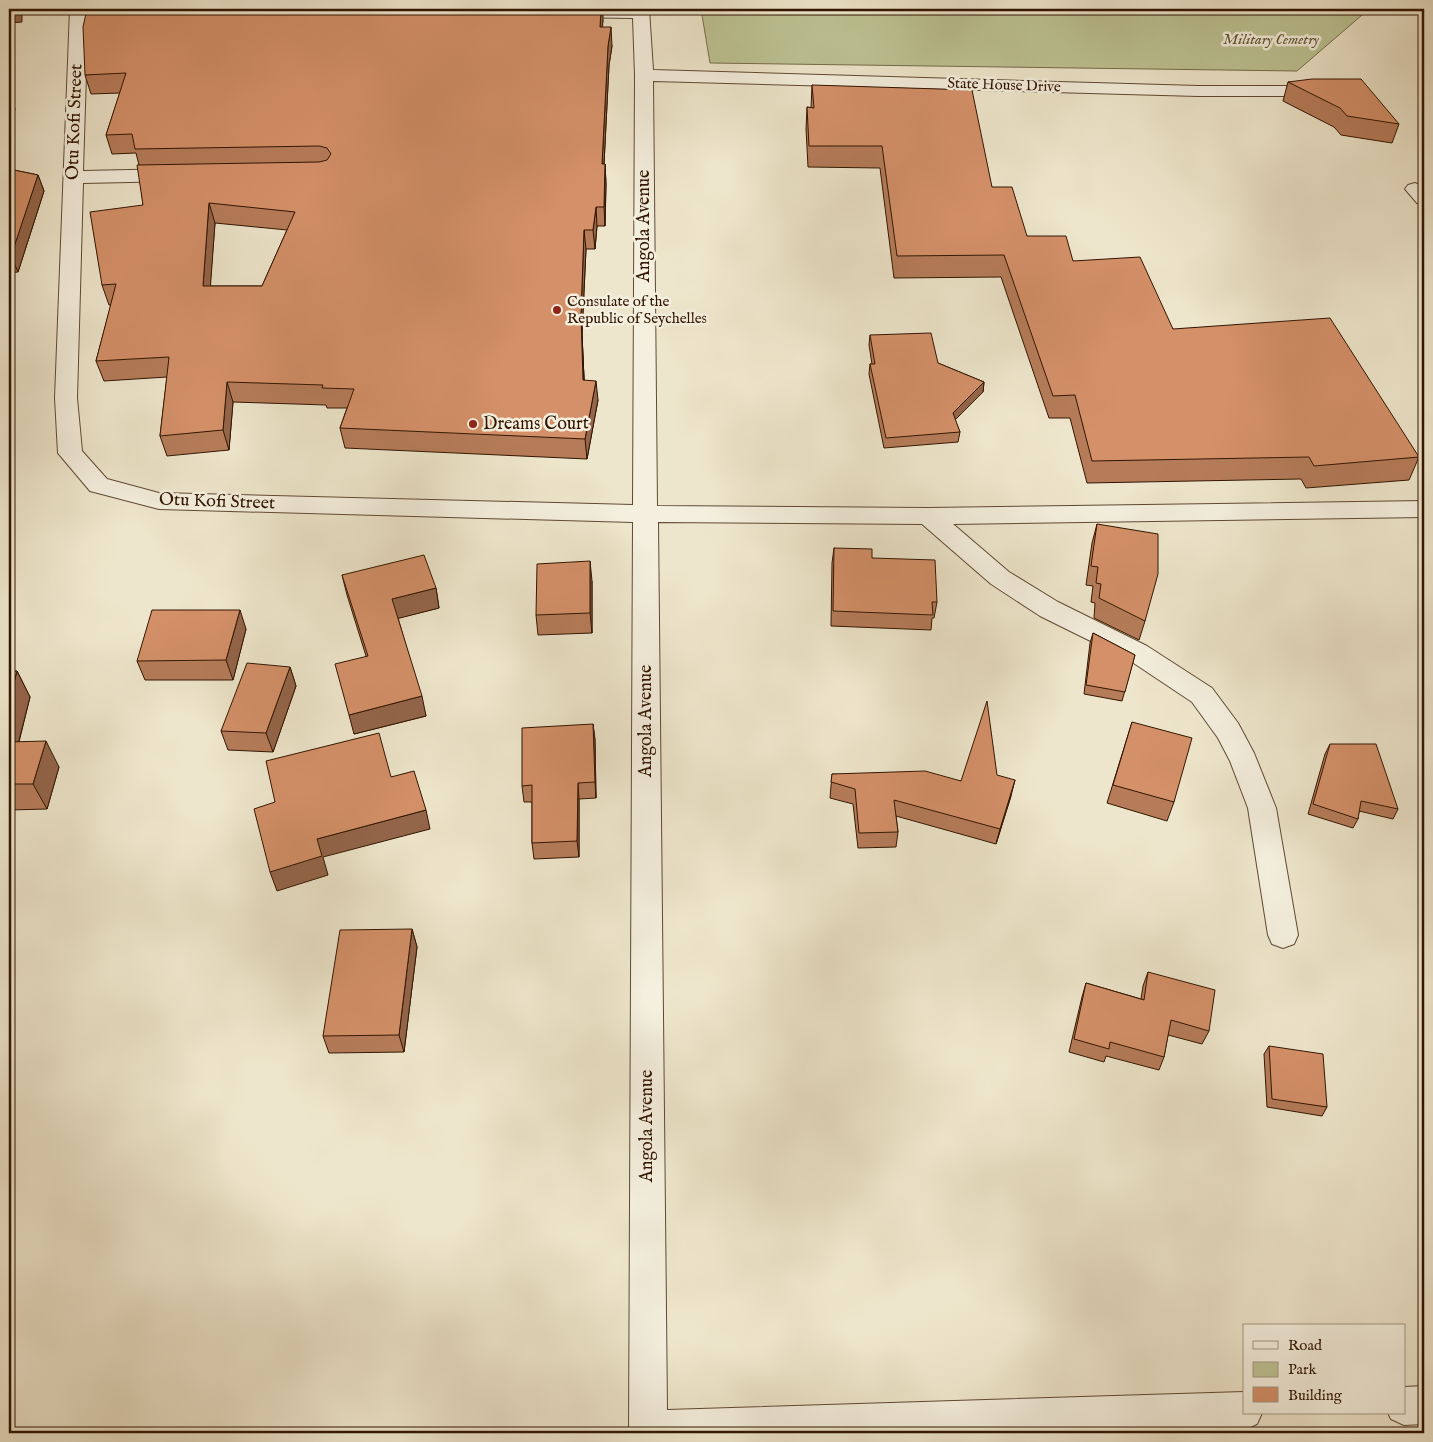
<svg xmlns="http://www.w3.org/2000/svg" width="1433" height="1442" font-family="'IM FELL English',serif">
  <rect width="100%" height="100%" fill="#eee6cc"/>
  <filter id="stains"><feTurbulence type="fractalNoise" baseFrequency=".004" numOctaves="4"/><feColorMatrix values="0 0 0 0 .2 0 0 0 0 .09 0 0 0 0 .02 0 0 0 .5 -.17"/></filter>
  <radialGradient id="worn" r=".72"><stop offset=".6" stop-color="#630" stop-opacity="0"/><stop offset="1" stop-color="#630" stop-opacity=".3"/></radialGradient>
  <!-- green -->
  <path fill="#bdc394" stroke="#776c4a" d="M701 9H1369L1297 71 710 63Z"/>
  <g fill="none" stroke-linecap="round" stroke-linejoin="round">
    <!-- minor casing -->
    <g stroke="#604933" stroke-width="2">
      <path id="minor" d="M70 9H88L83 171 176 169 183 171 186 175 183 179 176 181 83 183 77 398 82 451 107 479 159 493 633 505 635 75 633 18 565 17 559 16 556 12 559 9H649L653 70 1198 86H1323L1329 87 1332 91 1329 95 1323 96H1198L653 81 657 506 928 508 1424 501V517L953 524 1009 572 1058 602 1147 646 1212 688 1238 723 1254 753 1276 808 1298 935 1294 944 1283 948 1272 944 1268 935 1248 808 1230 761 1218 738 1192 702 1129 660 1040 616 991 584 922 524 658 522 667 1410 1244 1392V1413H1262L1257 1424 1244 1430 1130 1433H629L633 522 159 509 90 491 58 453 55 398Z
        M1415 183 1424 187V205L1417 203 1405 189 1408 185Z
        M1424 1386V1424L1404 1425 1391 1419 1388 1413H1404V1387Z"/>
    </g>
    <!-- minor -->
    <use href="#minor" fill="#f4efde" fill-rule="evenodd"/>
  </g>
  <!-- wall -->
  <path fill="#b67c5a" stroke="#311500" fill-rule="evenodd" d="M603 20 602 27 612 46 609 65 604 164H605L606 184 605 226H597L595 249H586L582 334 584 380 598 400 587 459 345 448 340 428 347 408H327L326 405 233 402 229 450 167 456 160 436 167 377 104 381 96 361 111 305H109L102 285 143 205 139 165 136 153 112 154 106 135 120 93 91 94 85 75ZM215 223 287 230 262 286H210Z
    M1288 82 1399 124 1392 143 1341 135 1334 127 1283 101Z
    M812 85 992 187 1027 236 1073 261 1173 329 1419 457 1409 480 1306 488 1301 479 1087 483 1070 418H1049L1001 277 894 278 880 168 808 167 806 129 807 107 811 108Z
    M9 169 38 175 44 191 18 272 9 273Z
    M870 335 984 382 983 392 955 420 960 432 958 442 884 448 869 374 870 364H872L869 345Z
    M1097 524 1145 621 1139 640 1094 618 1095 603 1091 602 1093 586 1086 585 1092 543Z
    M834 548 872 558 937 602 934 618H932L931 630 831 626 832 563Z
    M342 575 436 588 439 608 398 618 426 716 354 734 366 656 347 595Z
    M592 581V633L538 635 536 615Z
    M246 629 233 680H145L137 661Z
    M1093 633 1135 655 1122 701 1084 694 1090 643Z
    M290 667 296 686 273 752 228 750 221 731Z
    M17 671 30 697 19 742 59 767 47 809 9 810V672Z
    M1132 722 1174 802 1167 821 1107 803Z
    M593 724 595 740 596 798 579 799V857L534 859 532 843V802H524L522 786Z
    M1330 744 1398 809 1393 819 1359 811 1358 819 1353 828 1308 814 1325 754Z
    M832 774 961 781 997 775 1011 796 996 844 896 816 898 832 896 847 858 848 853 804 830 798Z
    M412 929 417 947 404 1052 329 1053 323 1036Z
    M1148 972 1209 1031 1202 1044 1168 1035 1164 1057 1159 1070 1106 1056 1104 1062 1069 1052 1082 997 1086 983 1141 999 1143 986Z
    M1269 1046 1327 1107 1322 1116 1267 1107 1264 1054Z"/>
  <!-- shaded-wall -->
  <path fill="#94654a" stroke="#311500" d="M9 9H29V11L22 12V22L10 23 9 40Z
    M601 9H603V20L601 46 600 27Z
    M611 27 612 46 609 65 603 184 602 164 608 46Z
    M9 93 15 109 9 142Z
    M605 164 606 184 605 226 604 207Z
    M38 175 44 191 18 272 11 256Z
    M209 203 215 223 209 306 203 286Z
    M596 207 597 226 595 249 593 230Z
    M584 230 586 249 582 334 585 400 581 315Z
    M596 381 598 400 587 459 585 439Z
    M227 382 233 402 229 450 223 430Z
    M984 382 983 392 952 423 953 413Z
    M590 561 592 581V633L590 613Z
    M436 588 439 608 396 619 392 599Z
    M240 610 246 629 233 680 226 660Z
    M290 667 296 686 273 752 266 733Z
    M17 671 30 697 12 768 9 763V701Z
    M422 696 426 716 354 734 349 715Z
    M593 724 595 740 596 798 595 782Z
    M46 741 59 767 47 809 33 784Z
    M1015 780 1011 796 996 844 1000 829Z
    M578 783 579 799V857L577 841Z
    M426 810 430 829 323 857 328 875 277 891 270 872 317 839Z
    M412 929 417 947 404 1052 399 1035Z"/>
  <!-- building -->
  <path fill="#d49069" stroke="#311500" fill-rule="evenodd" d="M87 9H601L600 27H611L608 46 602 164H605L604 207H596L593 230H584L581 315 583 380 596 381 585 439 340 428 354 389 322 388 323 385 227 382 223 430 160 436 169 357 96 361 116 284 102 285 90 212 143 205 137 165 319 162 327 160 331 154 327 148 319 146 135 149 132 134 106 135 126 73 85 75 83 27ZM209 203 295 212 262 286H203Z
    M1312 79H1361L1399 124 1347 116 1340 108 1288 82Z
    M812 85 972 90 992 187H1012L1027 236H1066L1073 261 1140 257 1173 329 1330 318 1419 457 1314 466 1309 457 1092 461 1075 395 1053 396 1004 255 897 256 882 146H809L807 107 814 108Z
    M9 169 38 175 11 256H9Z
    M931 333 938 363 984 382 953 413 960 432 886 438 870 364H875L870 335Z
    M1097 524 1158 534V574L1145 621 1099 598 1101 584 1096 583 1098 567 1091 566Z
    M834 548 872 549V558L935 560 937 602H932L933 615 833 611Z
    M424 555 436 588 392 599 422 696 349 715 335 664 368 656 342 575Z
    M590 561V613L536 615 537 564Z
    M152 610H240L226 660 137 661Z
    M1093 633 1135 655 1125 692 1086 685Z
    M247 663 290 667 266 733 221 731Z
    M17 671 9 701V672Z
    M987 701 997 775 1015 780 1000 829 894 800 898 832 859 833 855 789 831 782 832 774 925 771 961 781Z
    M1132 722 1192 738 1174 802 1113 785Z
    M593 724 595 782 578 783 577 841 532 843V785L522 786V728Z
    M379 733 391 777 414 771 426 810 317 839 322 856 270 872 254 809 275 802 266 761Z
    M46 741 33 784H9V742Z
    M1330 744H1376L1398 809 1361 801 1358 819 1313 804Z
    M412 929 399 1035 323 1036 340 930Z
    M1148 972 1215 990 1209 1031 1171 1020 1164 1057 1110 1042 1109 1049 1074 1039 1086 983 1144 1000Z
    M1269 1046 1323 1054 1327 1107 1272 1099Z"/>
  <!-- markers -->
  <g fill="#8f2418" stroke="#f4efde" stroke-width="2">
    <circle cx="557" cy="310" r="5"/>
    <circle cx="473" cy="424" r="5"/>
  </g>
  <g text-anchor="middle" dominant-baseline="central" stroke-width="5" stroke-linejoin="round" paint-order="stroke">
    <!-- far-park labels -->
    <g font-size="15" font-style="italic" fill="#625234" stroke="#f4efde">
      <text x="1271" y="39">Military Cemetry</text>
    </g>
    <!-- far-street labels -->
    <g font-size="15" fill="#311500" stroke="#f4efde">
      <text transform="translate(1004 85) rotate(2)">State House Drive</text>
    </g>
    <!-- far-poi labels -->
    <g font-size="15" fill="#311500" stroke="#f4efde" text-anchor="start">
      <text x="567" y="301">Consulate of the<tspan x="567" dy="17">Republic of Seychelles</tspan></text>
    </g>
    <!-- street labels -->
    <g font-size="18" fill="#311500" stroke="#f4efde">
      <text transform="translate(75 122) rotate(-88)">Otu Kofi Street</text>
      <text transform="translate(644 226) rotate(-90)">Angola Avenue</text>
      <text transform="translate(217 502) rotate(2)">Otu Kofi Street</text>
      <text transform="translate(646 721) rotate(-90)">Angola Avenue</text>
      <text transform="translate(647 1126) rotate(-90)">Angola Avenue</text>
    </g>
    <!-- poi labels -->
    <g font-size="18" fill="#311500" stroke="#f4efde" text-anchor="start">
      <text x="483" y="424">Dreams Court</text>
    </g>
  </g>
  <!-- margin -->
  <rect width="1433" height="1442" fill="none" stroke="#eee6cc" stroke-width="30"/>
  <rect x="10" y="10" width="1413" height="1422" fill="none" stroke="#311500" stroke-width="2.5"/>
  <rect x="15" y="15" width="1403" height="1412" fill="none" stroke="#311500"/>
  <!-- legend -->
  <rect x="1243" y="1324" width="162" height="90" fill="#f4efde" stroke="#a69885"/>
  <rect x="1253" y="1341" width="25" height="8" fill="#f4efde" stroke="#a69885"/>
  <text x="1288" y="1350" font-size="15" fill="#311500">Road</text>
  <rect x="1253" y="1362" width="25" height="15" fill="#bdc394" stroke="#a69885"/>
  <text x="1288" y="1374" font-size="15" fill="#311500">Park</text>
  <rect x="1253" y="1387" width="25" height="15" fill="#d49069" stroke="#a69885"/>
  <text x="1288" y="1400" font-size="15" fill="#311500">Building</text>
  <rect width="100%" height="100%" filter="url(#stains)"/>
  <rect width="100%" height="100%" fill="url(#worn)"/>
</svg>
